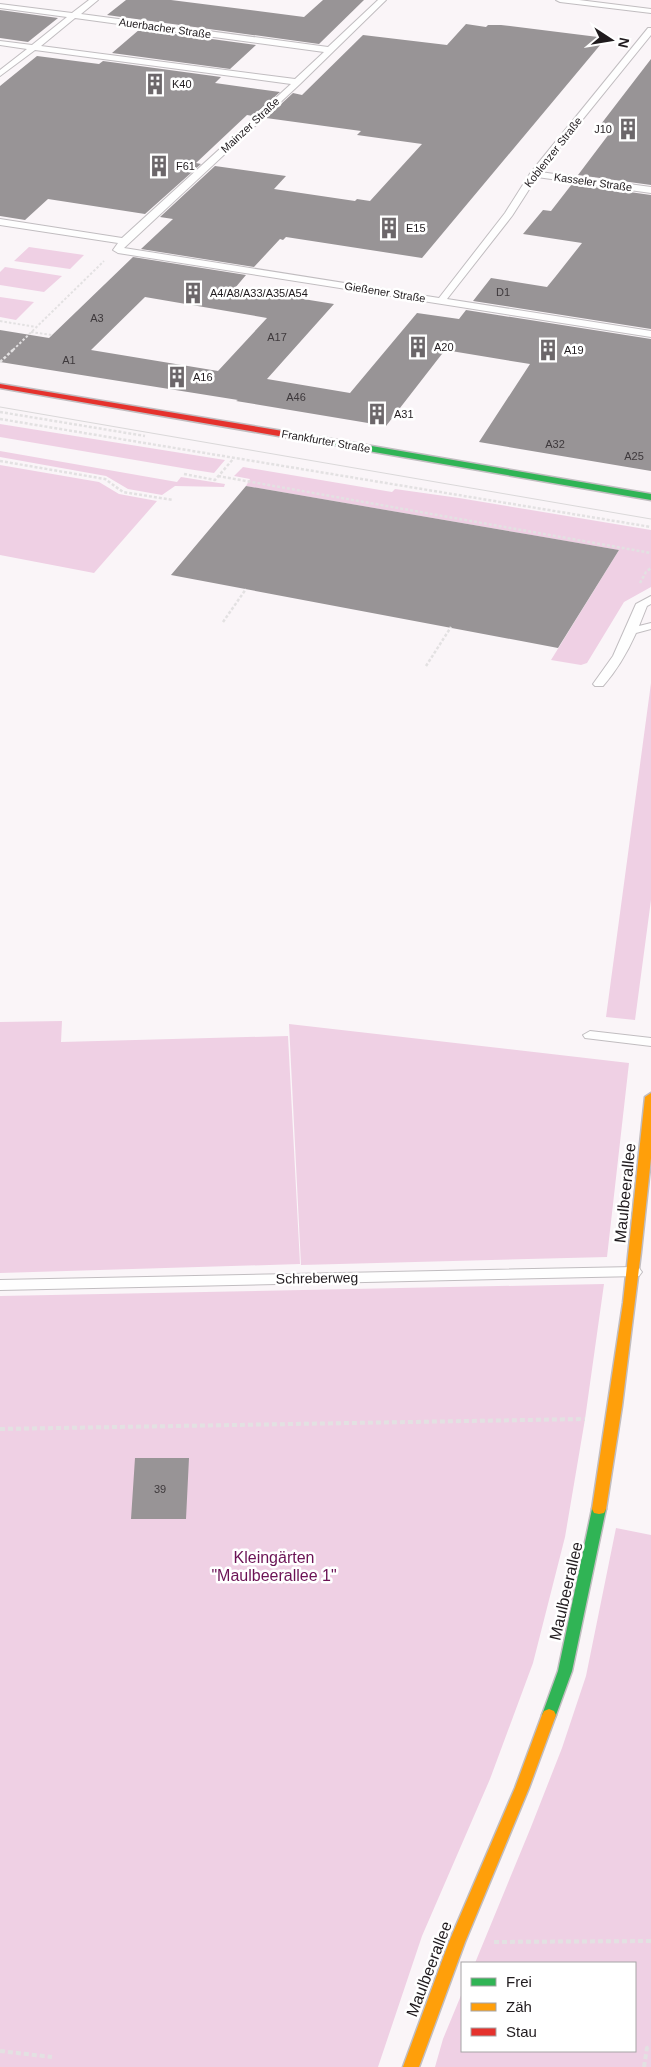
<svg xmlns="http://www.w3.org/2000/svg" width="651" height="2067" font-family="Helvetica,sans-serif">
  <rect width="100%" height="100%" fill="#faf5f8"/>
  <!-- green -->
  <path fill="#efd0e4" d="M29 247 84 255 70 269 14 261Z
    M5 267 62 276 44 292 0 285V272Z
    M0 297 34 302 16 320 0 317Z
    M0 424 225 460 214 473 188 469 0 437Z
    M0 451 177 482 181 477 225 484 224 487 175 486 162 495 128 489 106 476 0 457Z
    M0 465 99 482 119 494 157 501 94 573 0 555Z
    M243 467 392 492 395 489 459 498 651 530V587L624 602 587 663 581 665 551 660 619 550 246 486 250 479 234 476Z
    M651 683V900L635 1020 606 1017Z
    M62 1021 61 1042 288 1036 300 1264 0 1273V1022Z
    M289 1024 629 1063 607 1257 301 1265Z
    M604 1284 585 1419 565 1537 533 1663 490 1779 422 1936 378 2067H0V1296Z
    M616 1528 651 1535V2067H435L443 2039 462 1993V2051H635V1963H475L531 1827 562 1748 586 1676Z"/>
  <!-- building -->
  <path fill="#989496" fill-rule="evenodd" d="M126 0H171L304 17 323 0H364L319 44 107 15Z
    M0 10 58 18 28 42 0 38Z
    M466 24 486 27 488 25H501L606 38 422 258 286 237 283 240 280 239 254 267 141 249 173 219 160 217 215 166 286 176 274 189 355 201 357 199 370 201 422 144 357 135 361 131 266 118 293 93 302 95 363 35 447 45Z
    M138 29 256 45 230 69 112 53 140 29Z
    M37 56 99 64 103 61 221 77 215 83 280 92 253 116 247 115 196 163 201 164 145 214 48 199 25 220 0 216V86Z
    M651 59V185L578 175 612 130 598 128Z
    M572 184 651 195V329L473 301 491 278 547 287 556 276 582 243 523 234 543 210 551 211Z
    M133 257 246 275 235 288 334 304 267 379 350 393 417 313 459 319 466 310 651 339V471L479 442 530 364 445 350 386 426 236 401 238 400 0 362V330L49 338ZM145 297 267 318 218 371 91 350Z
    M246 486 532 535 619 550 558 648 171 575Z
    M135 1458H189L186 1519H131Z"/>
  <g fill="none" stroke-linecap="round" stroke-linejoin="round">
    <!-- lane casing -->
    <g stroke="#c1bdc0" stroke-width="2">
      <path id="lane" d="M89 0H98L81 14 328 47 378 0H386L300 84 124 248 439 298 505 213 531 172 648 28H651V35L540 172 651 187V193L537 177 512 216 447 299 651 331V337L118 253 113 250 118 243 0 225V219L122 238 291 84 35 50 0 76V70L27 49 0 45V41L32 45 67 17 0 8V4L72 13ZM75 18 324 52 295 79 41 46Z
        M556 0H579L651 9V13L560 2Z
        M651 596V604L647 606 639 626 651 623V629L636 633C627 653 617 670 603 686H595L593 684 613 656 636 604Z
        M590 1031 651 1038V1046L585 1038 583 1035Z
        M634 1267 639 1268 642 1272 639 1276 0 1290V1280Z"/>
    </g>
    <!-- fast casing -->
    <g stroke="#c1bdc0" stroke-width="3">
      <path id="fast" d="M325 438 651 494V500L322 443 321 441Z
        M599 1504 604 1505 606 1509 572 1671 556 1715 554 1719 549 1721 544 1719 542 1715 558 1671 592 1509 594 1505Z"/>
    </g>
    <!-- slow casing -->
    <g stroke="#c1bdc0" stroke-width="3">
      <path id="slow" d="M651 1093V1158L641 1252 622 1406 606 1509 604 1513 599 1514 594 1513 592 1509 623 1303 645 1097Z
        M549 1709 554 1711 556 1715 529 1788 465 1942 419 2067H403L449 1942 515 1788 542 1715 544 1711Z"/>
    </g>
    <!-- jam casing -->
    <g stroke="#c1bdc0" stroke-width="3">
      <path id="jam" d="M0 384 325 438 329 441 325 444 0 388Z"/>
    </g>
    <!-- path-far2 -->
    <path stroke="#e3e1e2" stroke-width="2" stroke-dasharray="2.5 2" stroke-linecap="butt" d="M0 321 36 327
      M31 332 52 335
      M13 350 104 261"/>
    <!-- path-far1 -->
    <path stroke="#e3e1e2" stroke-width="2.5" stroke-dasharray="3 2" stroke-linecap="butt" d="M0 362 14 349
      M0 412 145 436
      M0 419 651 527
      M0 461 105 479 123 492 173 500
      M184 474 215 480 234 458
      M218 476 651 553
      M640 583 646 572 651 568
      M223 622 246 589
      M426 666 451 627"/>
    <!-- path -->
    <path stroke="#e3e1e2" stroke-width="4" stroke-dasharray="5 3" stroke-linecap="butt" d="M0 1429 585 1419
      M494 1942 651 1941
      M0 2051 52 2057
      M644 2067 647 2048 651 2046"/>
    <!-- lane -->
    <use href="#lane" fill="#fefefe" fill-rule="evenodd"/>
    <!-- fast -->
    <use href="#fast" fill="#30b455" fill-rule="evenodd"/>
    <!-- slow -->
    <use href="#slow" fill="#ff9f0a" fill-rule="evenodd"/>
    <!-- jam -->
    <use href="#jam" fill="#e5322d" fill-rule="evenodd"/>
    <!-- tram -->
    <path stroke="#dad8d9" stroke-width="1" d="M0 407 651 519"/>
  </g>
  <!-- icons -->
  <defs>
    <g id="building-bare" transform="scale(1.725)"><path d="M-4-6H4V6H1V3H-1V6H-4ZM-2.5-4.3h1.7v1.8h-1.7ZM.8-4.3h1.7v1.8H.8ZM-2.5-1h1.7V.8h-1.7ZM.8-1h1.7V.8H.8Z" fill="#6c676a" stroke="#fff" stroke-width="2.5" paint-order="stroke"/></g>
  </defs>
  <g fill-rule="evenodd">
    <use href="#building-bare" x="155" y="84"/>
    <use href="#building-bare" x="628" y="129"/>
    <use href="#building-bare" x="159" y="166"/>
    <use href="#building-bare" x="389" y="228"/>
    <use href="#building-bare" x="193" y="293"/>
    <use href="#building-bare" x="418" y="347"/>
    <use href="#building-bare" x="548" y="350"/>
    <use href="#building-bare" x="177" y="377"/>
    <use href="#building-bare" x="377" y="414"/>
  </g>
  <g text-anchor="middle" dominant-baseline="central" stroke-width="5" stroke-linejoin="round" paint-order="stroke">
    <!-- far-street labels -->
    <g font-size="11" fill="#201b1e" stroke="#fff">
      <text transform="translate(165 28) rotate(8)">Auerbacher Straße</text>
      <text transform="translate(250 125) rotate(-43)">Mainzer Straße</text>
      <text transform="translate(553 152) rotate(-52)">Koblenzer Straße</text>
      <text transform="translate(593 182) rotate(8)">Kasseler Straße</text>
      <text transform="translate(385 292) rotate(9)">Gießener Straße</text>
      <text transform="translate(326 441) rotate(10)">Frankfurter Straße</text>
    </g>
    <!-- far-poi labels -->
    <g font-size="11" fill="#201b1e" stroke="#fff" text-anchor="start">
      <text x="172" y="84">K40</text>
      <text x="612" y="129" text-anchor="end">J10</text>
      <text x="176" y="166">F61</text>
      <text x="406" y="228">E15</text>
      <text x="210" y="293">A4/A8/A33/A35/A54</text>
      <text x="434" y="347">A20</text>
      <text x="564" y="350">A19</text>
      <text x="193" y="377">A16</text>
      <text x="394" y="414">A31</text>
    </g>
    <!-- number labels -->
    <g font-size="11" fill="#3e393c">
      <text x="503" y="292">D1</text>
      <text x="97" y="318">A3</text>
      <text x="277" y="337">A17</text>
      <text x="69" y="360">A1</text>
      <text x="296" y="397">A46</text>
      <text x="555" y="444">A32</text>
      <text x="634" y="456">A25</text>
      <text x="160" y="1489">39</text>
    </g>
    <!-- street labels -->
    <g font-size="14" fill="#201b1e" stroke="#fff">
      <text transform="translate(317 1278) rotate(-1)">Schreberweg</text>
    </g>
    <!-- near-street labels -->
    <g font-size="16" fill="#201b1e" stroke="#fff">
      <text transform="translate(625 1193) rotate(-84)">Maulbeerallee</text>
      <text transform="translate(566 1591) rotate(-77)">Maulbeerallee</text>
      <text transform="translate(429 1969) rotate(-69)">Maulbeerallee</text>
    </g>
    <!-- near-park labels -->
    <g font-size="16" fill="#6b1355" stroke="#fff">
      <text x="274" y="1557">Kleingärten<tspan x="274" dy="18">"Maulbeerallee 1"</tspan></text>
    </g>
  </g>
  <!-- legend -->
  <rect x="461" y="1962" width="175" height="90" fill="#ffffff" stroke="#a6a4a5"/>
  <rect x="471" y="1978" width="25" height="8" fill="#30b455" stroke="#a6a4a5"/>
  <text x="506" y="1987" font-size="15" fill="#201b1e">Frei</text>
  <rect x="471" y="2003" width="25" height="8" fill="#ff9f0a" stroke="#a6a4a5"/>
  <text x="506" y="2012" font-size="15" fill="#201b1e">Zäh</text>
  <rect x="471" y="2028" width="25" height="8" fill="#e5322d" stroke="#a6a4a5"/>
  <text x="506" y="2037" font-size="15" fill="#201b1e">Stau</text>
  <!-- north arrow -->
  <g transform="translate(611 40) rotate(102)" stroke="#ffffff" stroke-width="4" paint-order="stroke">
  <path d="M0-4L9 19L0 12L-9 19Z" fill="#201b1e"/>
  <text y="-8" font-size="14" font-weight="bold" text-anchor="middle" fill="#201b1e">N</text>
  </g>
</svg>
